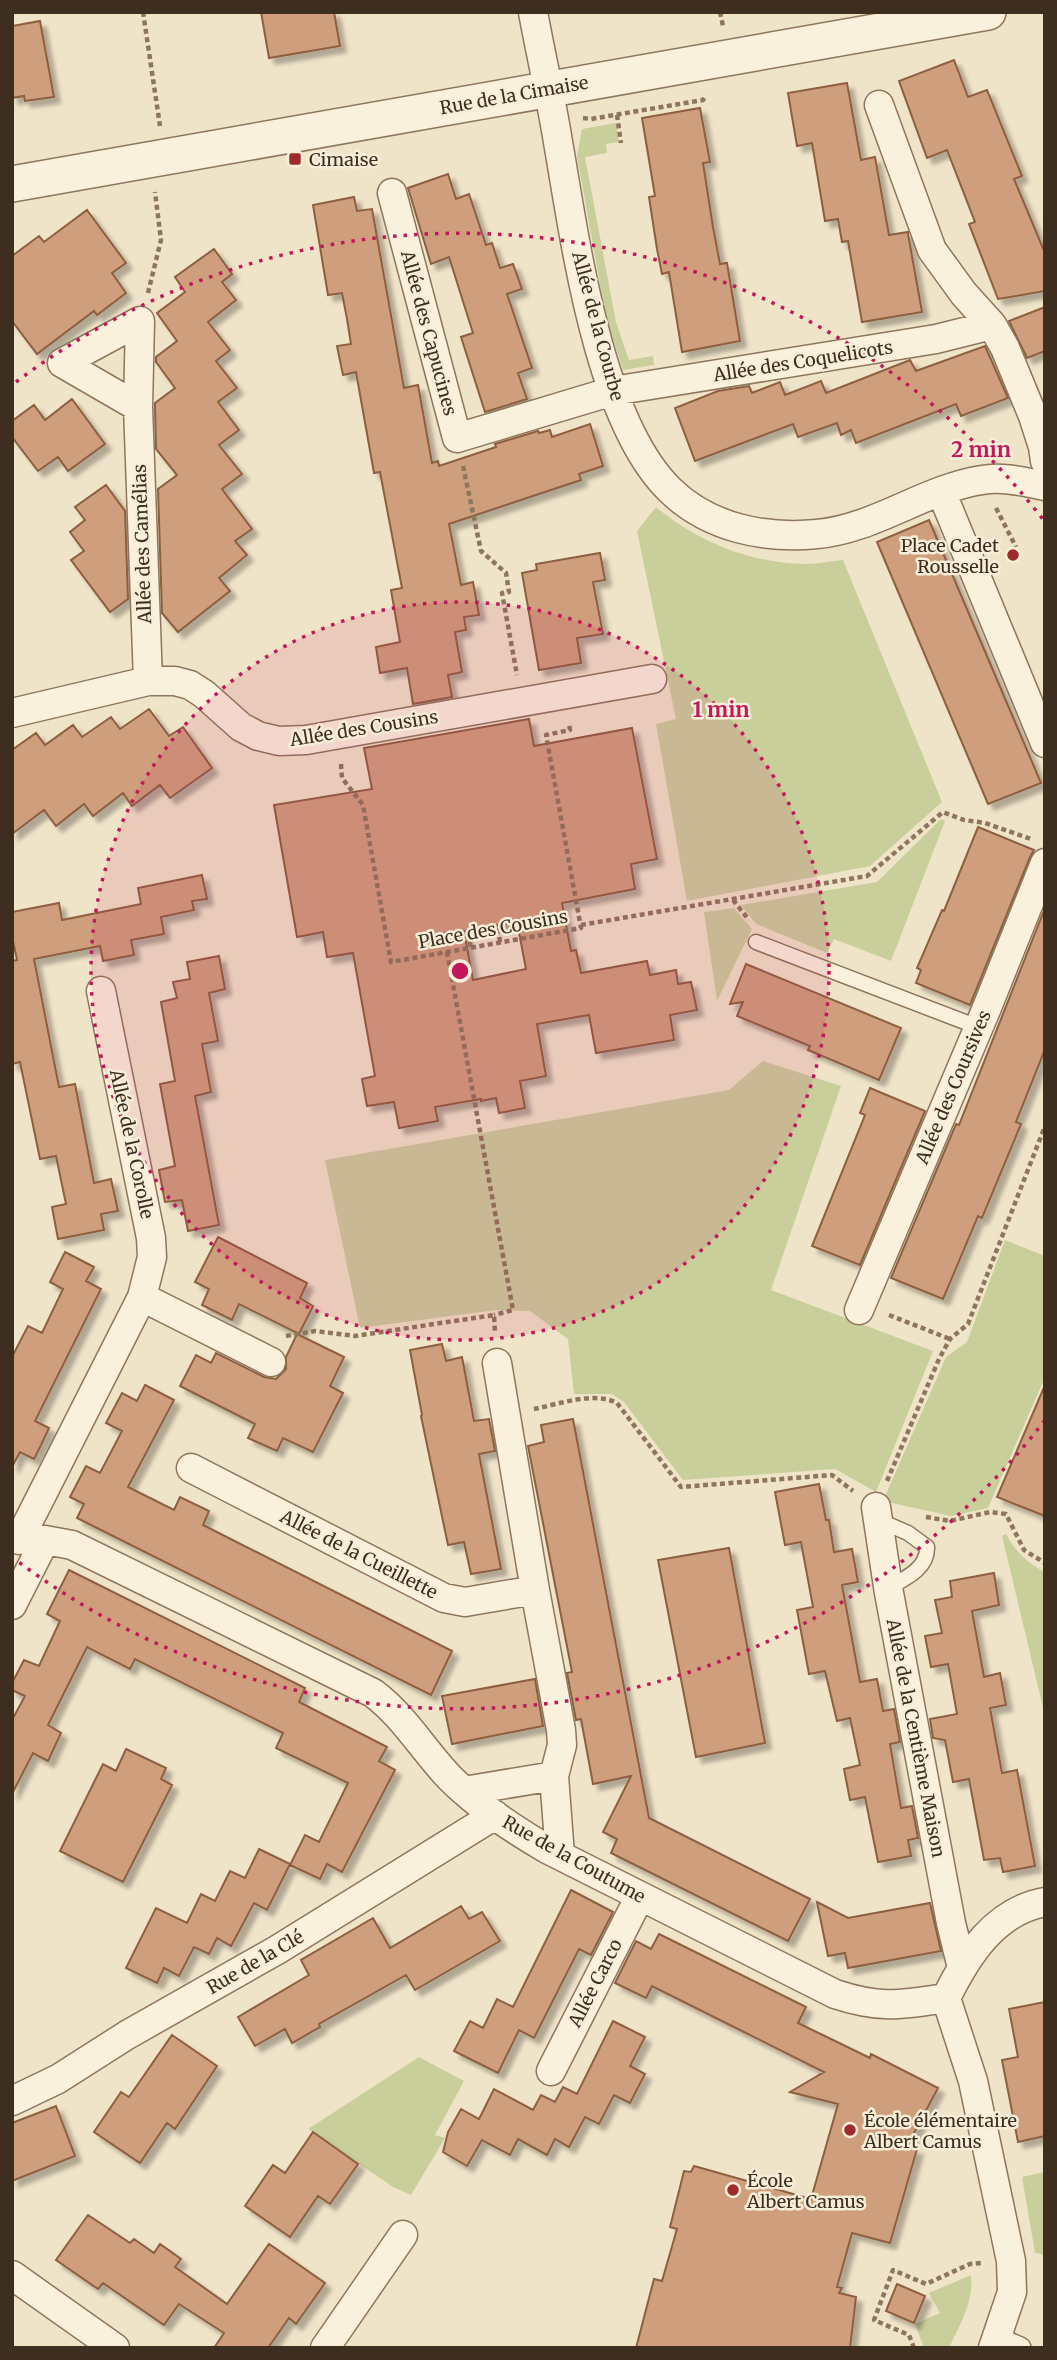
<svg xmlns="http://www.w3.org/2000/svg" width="1057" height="2360" font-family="Merriweather,serif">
  <defs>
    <filter id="shadow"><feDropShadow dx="6" dy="6" stdDeviation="2" flood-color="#0004"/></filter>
  </defs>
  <rect width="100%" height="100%" fill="#f0e4c8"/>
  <!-- green -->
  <path fill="#c9cf9b" d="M616 123 619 142 606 144 607 153 585 157 616 322 629 360 653 356 654 365 623 370 606 317 577 156 582 129Z
    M656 507C698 542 750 563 805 564 817 564 830 561 843 560L942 802 870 866 687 901 656 724 676 719 637 531Z
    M941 819 945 821 891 961 834 939 827 953 756 924 741 905 877 882Z
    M734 908 752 929 717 1001 704 912Z
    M763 1061 841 1086 771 1290 933 1351 876 1492 835 1469 683 1480 624 1402 612 1394H574L568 1339 530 1311 496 1310 360 1328 325 1160 729 1090Z
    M1005 1240 1045 1256V1377L988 1508 951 1516 883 1501 946 1357 967 1342Z
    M1006 1534C1016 1552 1026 1562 1045 1572V1716L1002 1536Z
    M419 2057 464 2081 435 2135 445 2138 411 2195 393 2187 308 2129Z
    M1045 2172V2255L1035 2253 1022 2177Z
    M971 2275C974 2302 960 2324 949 2348H924L915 2324 940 2313 929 2293Z"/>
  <!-- building -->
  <path fill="#cf9f7d" stroke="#8d5f41" stroke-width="2" fill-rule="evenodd" filter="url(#shadow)" d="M261 12H334L340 46 269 58Z
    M40 21 54 97 25 101 24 96 12 98V26Z
    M954 60 968 97 987 90 1022 176 1014 179 1045 253V291L998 299 969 224 975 222 947 150 927 158 899 81Z
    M847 83 861 160 875 157 889 235 908 232V234L922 312 862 322 848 241 842 242 838 219 825 221 812 143 797 146 788 93Z
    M700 108 710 162 703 163 713 227 720 264 727 263 740 341 682 352 669 272 662 274 657 249 649 197 655 196 642 118Z
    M448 174 456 199 469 194 486 245 492 243 500 268 513 264 522 289 507 294 532 368 518 373 527 399 485 412 461 337 473 333 449 257 431 264 408 188Z
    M354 197 357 211 372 209 404 388 418 385 432 463 438 461 439 466 496 447 495 444 538 431 539 433 550 430 552 437 590 424 603 466 579 474 581 480 449 524 461 585 473 582 479 615 464 617 466 630 455 632 462 672 448 675 452 697 413 704 407 668 380 673 376 647 400 642 391 590 402 588 380 472 374 473 356 372 343 375 337 346 351 344 347 319 342 293 328 295 313 205Z
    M87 210 126 263 112 273 126 293 97 315 94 311 37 354 12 321V256L39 236 44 242Z
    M214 249 232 274 222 282 236 300 208 322 230 350 216 361 237 388 218 402 239 430 219 445 242 474 222 489 252 529 235 541 247 555 219 578 230 591 178 632 162 613 158 489 177 475 156 449 155 407V403L175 388 156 362V357L177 341 157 313 185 292 175 277Z
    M1045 307V351L1027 358 1009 321Z
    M985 346 1008 398 961 416 956 404 856 443 851 430 841 435 837 423 798 437 793 424 695 461 675 408 718 391 749 386 752 393 780 382 785 395 821 381 826 393 910 360 916 371Z
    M72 399 105 444 68 471 58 457 38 471 12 437V421L34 405 45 420Z
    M106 485 125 511 128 599 110 612 71 560 84 551 70 532 85 520 75 507Z
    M929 520 1041 783 988 804 877 542Z
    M600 553 605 580 593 582 603 634 577 638 581 663 539 670 522 573 537 570 536 564Z
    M149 709 169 736 183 727 212 768 170 798 160 785 132 806 123 793 93 816 84 804 56 826 44 810 12 834V750L36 733 45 745 73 725 82 737 111 717 120 729Z
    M529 719 534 746 632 728 657 859 631 864 635 889 562 903 571 951 576 950 581 973 647 961 650 975 676 970 678 984 691 982 697 1010 670 1015 674 1040 596 1053 589 1015 537 1024 546 1076 520 1081 525 1108 499 1113 496 1098 481 1101V1099L435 1107 438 1121 399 1128 394 1102 367 1106 362 1079 375 1076 353 953 327 957 323 932 297 937 274 805 372 789 364 748ZM517 922 526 969 473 980 464 931Z
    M978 827 1034 850 1030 857 970 1005 916 983 921 970 917 968 942 910 944 911Z
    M202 875 207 899 192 901 194 910 161 917 164 934 131 940 134 955 103 961 100 946 34 959 59 1087 75 1084 94 1183 111 1179 118 1211 101 1214 104 1230 58 1239 52 1207 66 1204 56 1156 40 1159 20 1062 12 1064V961L17 960 12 936V912L59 903 62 920 141 904 138 888Z
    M1045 908V1049L1016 1122 1021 1124 982 1218 978 1216 943 1299 891 1278 956 1124 959 1125Z
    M219 956 225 989 209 993 218 1041 202 1044 211 1092 195 1096 219 1225 188 1231 182 1200 165 1202 159 1170 175 1166 160 1084 175 1081 161 1002 177 998 173 982 190 979 187 962Z
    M746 964 901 1028 879 1080 808 1050 810 1046 737 1016 743 1002 730 1004Z
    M870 1088 925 1111 860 1265 812 1246 865 1115 860 1113Z
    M218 1237 307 1283 300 1298 313 1306 299 1334 239 1304 232 1320 202 1305 209 1289 195 1282Z
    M65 1252 94 1267 86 1281 101 1289 35 1421 49 1428 41 1445 34 1459 20 1452 12 1467V1357L28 1326 42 1333 63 1289 50 1282Z
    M297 1334 344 1357 330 1386 343 1393 313 1452 283 1438 277 1451 248 1438 255 1424 180 1386 196 1355 211 1363 216 1353 264 1377 276 1379 286 1369V1357Z
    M442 1344 446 1361 462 1357 474 1421 489 1419 495 1451 479 1454 501 1569 471 1574 464 1542 448 1545 421 1416 422 1415 410 1350Z
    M145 1385 174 1400 128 1487 174 1510 180 1497 209 1511 203 1525 452 1651 431 1695 77 1518 84 1504 70 1497 86 1466 100 1473 122 1431 106 1423 122 1393 137 1401Z
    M1045 1385V1516L997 1497Z
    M573 1419 649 1818 810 1899 788 1941 611 1853 617 1839 603 1832 631 1776 593 1784 581 1719 576 1720 567 1673 572 1672 528 1446 544 1442 541 1425Z
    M819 1484 826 1520H829L834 1552 852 1549 858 1582 842 1585 860 1682 877 1679 883 1711 894 1709 900 1742 890 1744 901 1808 912 1806 918 1838 908 1840 911 1856 878 1862 865 1797 850 1800 844 1769 860 1765 850 1718 837 1721 825 1671 809 1674 797 1610 813 1607 801 1542 785 1545 775 1492Z
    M729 1548 765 1743 696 1757 658 1560Z
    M69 1570 305 1688 299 1702 387 1747 379 1761 395 1770 342 1872 327 1864 320 1879 290 1865 305 1835 319 1842 348 1783 276 1748 283 1733 135 1659 130 1669 87 1647 48 1725 61 1733 48 1761 33 1753 12 1794V1720L25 1696 12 1690V1683L24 1660 39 1666 60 1621 47 1614Z
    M994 1573 999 1605 972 1611 984 1677 1000 1673 1006 1705 990 1708 996 1741 1002 1773 1017 1770 1035 1866 1003 1872 1000 1858 984 1860 969 1779 953 1782 945 1740 933 1738 930 1719 957 1714 948 1664 931 1667 925 1636 942 1633 935 1600 952 1597 950 1581Z
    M535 1679 543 1726 452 1744 442 1696Z
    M126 1749 166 1768 161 1779 172 1785 123 1882 60 1851 103 1764 116 1771Z
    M259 1849 290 1864 267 1910 254 1903 231 1946 217 1938 209 1954 194 1947 179 1976 164 1968 157 1983 126 1968 156 1908 187 1923 201 1894 215 1901 230 1871 245 1878Z
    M571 1890 613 1912 591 1955 579 1949 534 2038 519 2030 498 2073 454 2051 470 2021 483 2028 497 1999 513 2007Z
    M817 1902 848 1918 930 1903 941 1951 848 1968 845 1953 828 1956Z
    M461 1906 469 1919 482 1912 500 1941 415 1990 406 1975 319 2024 320 2027 292 2043 285 2029 255 2046 238 2017 309 1975 301 1960 373 1918 390 1948Z
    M659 1934 806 2007 798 2023 870 2058 871 2054 938 2088 906 2148 917 2149 890 2243 852 2233 837 2287 842 2288 839 2293 856 2297 850 2348H636L654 2279 662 2281 677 2229 670 2227 684 2171 691 2172 694 2166 811 2199 838 2104 790 2092 824 2072 652 1986 646 1998 615 1983 636 1941 651 1949Z
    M1045 2002V2136L1018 2142 1002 2060 1018 2057 1009 2009Z
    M613 2021 645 2037 630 2066 645 2074 630 2103 614 2095 599 2124 585 2117 569 2147 555 2139 547 2155 518 2139 510 2155 482 2140 467 2166 443 2152 448 2132 461 2109 479 2119 494 2089 533 2110 541 2095 555 2102 563 2087 577 2094Z
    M172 2035 217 2066 175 2129 167 2123 140 2163 94 2132 121 2092 129 2097Z
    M56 2106 75 2156 12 2181V2123Z
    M313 2132 358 2164 330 2204 318 2196 290 2237 245 2206 273 2165 285 2173Z
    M88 2215 130 2243 134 2239 154 2253 160 2244 181 2259 175 2267 227 2304 269 2244 325 2283 296 2324 289 2318 268 2348H214L224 2333 179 2304 164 2325 103 2283 98 2289 56 2260Z
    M897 2284 925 2296 914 2323 886 2311Z"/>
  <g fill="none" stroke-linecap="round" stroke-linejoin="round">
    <!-- service casing -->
    <g stroke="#8d765c" stroke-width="17">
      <path id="service" d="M756 942 978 1027
        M878 1520 908 1533 927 1547C928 1569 904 1579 888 1588"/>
    </g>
    <!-- pedestrian casing -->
    <g stroke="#8d765c" stroke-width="24">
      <path id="pedestrian" d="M997 2338 1020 2348"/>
    </g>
    <!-- minor casing -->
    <g stroke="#8d765c" stroke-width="31">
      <path id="minor" d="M533 12C541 56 551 98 558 142 575 239 598 420 670 490 709 528 764 539 817 534 875 529 924 489 982 480 1002 476 1025 482 1045 486
        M879 105 932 250 964 294 992 325 1005 348 1033 416 1043 447 1045 461
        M392 193 457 438 613 391 936 339 992 325
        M138 407 62 363 140 321 138 407 148 681
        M941 491 1045 743
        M12 713 148 681H175L190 685 204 694 241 727 258 736 279 741 306 740 652 679
        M142 1297 271 1362
        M859 1310 986 1010 1045 863
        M497 1363 535 1590 561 1730 562 1745 554 1776 560 1855
        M191 1468 444 1598 465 1602 535 1590
        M876 1507 889 1593 951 1923 962 1968
        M12 1539 45 1540 72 1545 373 1693C405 1717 423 1750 450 1778 479 1807 513 1829 547 1849L835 1994C880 2009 900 2005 946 1998
        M19 1540 142 1297 152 1257 151 1238 101 991
        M12 1605 45 1540
        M464 1791 554 1776
        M551 2071 640 1896
        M12 2101 58 2079 127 2035 277 1950 495 1815
        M12 2275 115 2348
        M325 2348 403 2235
        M993 2348 1012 2292 1011 2261 973 2081 946 1998C967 1955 995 1911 1045 1902"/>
    </g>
    <!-- tertiary casing -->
    <g stroke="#8d765c" stroke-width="38">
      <path id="tertiary" d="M12 184 988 12"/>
    </g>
    <!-- path -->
    <path stroke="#8d765c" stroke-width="4.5" stroke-dasharray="5 3.5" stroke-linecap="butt" d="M143 12 160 126
      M720 12 723 26
      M617 115 621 143
      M583 118 591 119 703 100 706 95
      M148 293 161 240 155 192
      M463 466 481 551 506 573 509 592 502 593 517 675
      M996 508 1016 547
      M341 764 342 778 363 805 391 962 581 928 546 735 570 730 569 724
      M733 900 749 920
      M581 925 867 876 943 812 964 820 985 823 1031 839
      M444 934 468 932 471 948
      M500 942 498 927 514 924 523 919
      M447 952 513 1310 494 1315
      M889 1315 950 1339
      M286 1336 315 1331 355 1336 494 1315 495 1334
      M534 1409C560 1404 593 1391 617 1403L681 1487 832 1475 853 1491
      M887 1481 939 1359 950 1339 968 1324 1045 1126
      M926 1517 950 1521 990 1512 1006 1514 1024 1550 1045 1563
      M914 2348 909 2335 874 2320 893 2270 926 2284 970 2264 982 2263"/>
    <!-- service -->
    <use href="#service" stroke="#faf1dc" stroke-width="14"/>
    <!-- pedestrian -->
    <use href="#pedestrian" stroke="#faf1dc" stroke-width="21"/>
    <!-- minor -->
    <use href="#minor" stroke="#faf1dc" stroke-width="28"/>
    <!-- tertiary -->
    <use href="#tertiary" stroke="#faf1dc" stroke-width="35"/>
  </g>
  <!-- distance rings -->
  <circle cx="460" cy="971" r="369" fill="#c2185b" fill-opacity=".12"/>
  <g fill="none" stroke="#c2185b" stroke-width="3.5" stroke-dasharray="3.5 7">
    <circle cx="460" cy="971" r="369"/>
    <path d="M1045 1420A737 737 0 0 1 16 1560M16 382A737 737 0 0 1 1045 522"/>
  </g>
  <!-- markers -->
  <g fill="#9e2a2b" stroke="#f7eed8" stroke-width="2.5">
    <rect x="288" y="152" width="14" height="14" rx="3.5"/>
    <circle cx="1013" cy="555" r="7"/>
    <circle cx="850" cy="2130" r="7"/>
    <circle cx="733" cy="2190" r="7"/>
  </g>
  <g text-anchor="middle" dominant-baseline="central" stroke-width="5" stroke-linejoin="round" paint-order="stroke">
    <!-- street labels -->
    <g font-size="18" fill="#3d2e20" stroke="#f7eed8">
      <text transform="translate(514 95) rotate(-10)">Rue de la Cimaise</text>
      <text transform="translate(598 326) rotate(75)">Allée de la Courbe</text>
      <text transform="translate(429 333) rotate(75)">Allée des Capucines</text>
      <text transform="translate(803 361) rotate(-9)">Allée des Coquelicots</text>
      <text transform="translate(142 544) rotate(-92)">Allée des Camélias</text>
      <text transform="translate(364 728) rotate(-9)">Allée des Cousins</text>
      <text transform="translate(493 929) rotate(-10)">Place des Cousins</text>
      <text transform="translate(953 1087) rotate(-67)">Allée des Coursives</text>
      <text transform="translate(132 1144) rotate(78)">Allée de la Corolle</text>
      <text transform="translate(359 1554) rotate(27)">Allée de la Cueillette</text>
      <text transform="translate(916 1738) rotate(79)">Allée de la Centième Maison</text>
      <text transform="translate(574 1859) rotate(29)">Rue de la Coutume</text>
      <text transform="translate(255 1962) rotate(-30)">Rue de la Clé</text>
      <text transform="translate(595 1983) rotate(-63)">Allée Carco</text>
    </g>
    <!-- poi labels -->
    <g font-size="18" fill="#3d2e20" stroke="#f7eed8" text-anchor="start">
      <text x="309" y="159">Cimaise</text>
      <text x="999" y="545" text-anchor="end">Place Cadet<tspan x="999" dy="21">Rousselle</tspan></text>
      <text x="864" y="2120">École élémentaire<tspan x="864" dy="21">Albert Camus</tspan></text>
      <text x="747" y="2180">École<tspan x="747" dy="21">Albert Camus</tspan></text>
    </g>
  </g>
  <circle cx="460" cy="971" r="10" fill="#c2185b" stroke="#f7eed8" stroke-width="3.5"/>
  <g font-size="21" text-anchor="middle" font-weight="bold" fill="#c2185b" stroke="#f7eed8" stroke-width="5" stroke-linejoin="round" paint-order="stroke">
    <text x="981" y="457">2 min</text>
    <text x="721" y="717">1 min</text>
  </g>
  <!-- border -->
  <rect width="1057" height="2360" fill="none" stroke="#3d2e20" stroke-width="28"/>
</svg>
